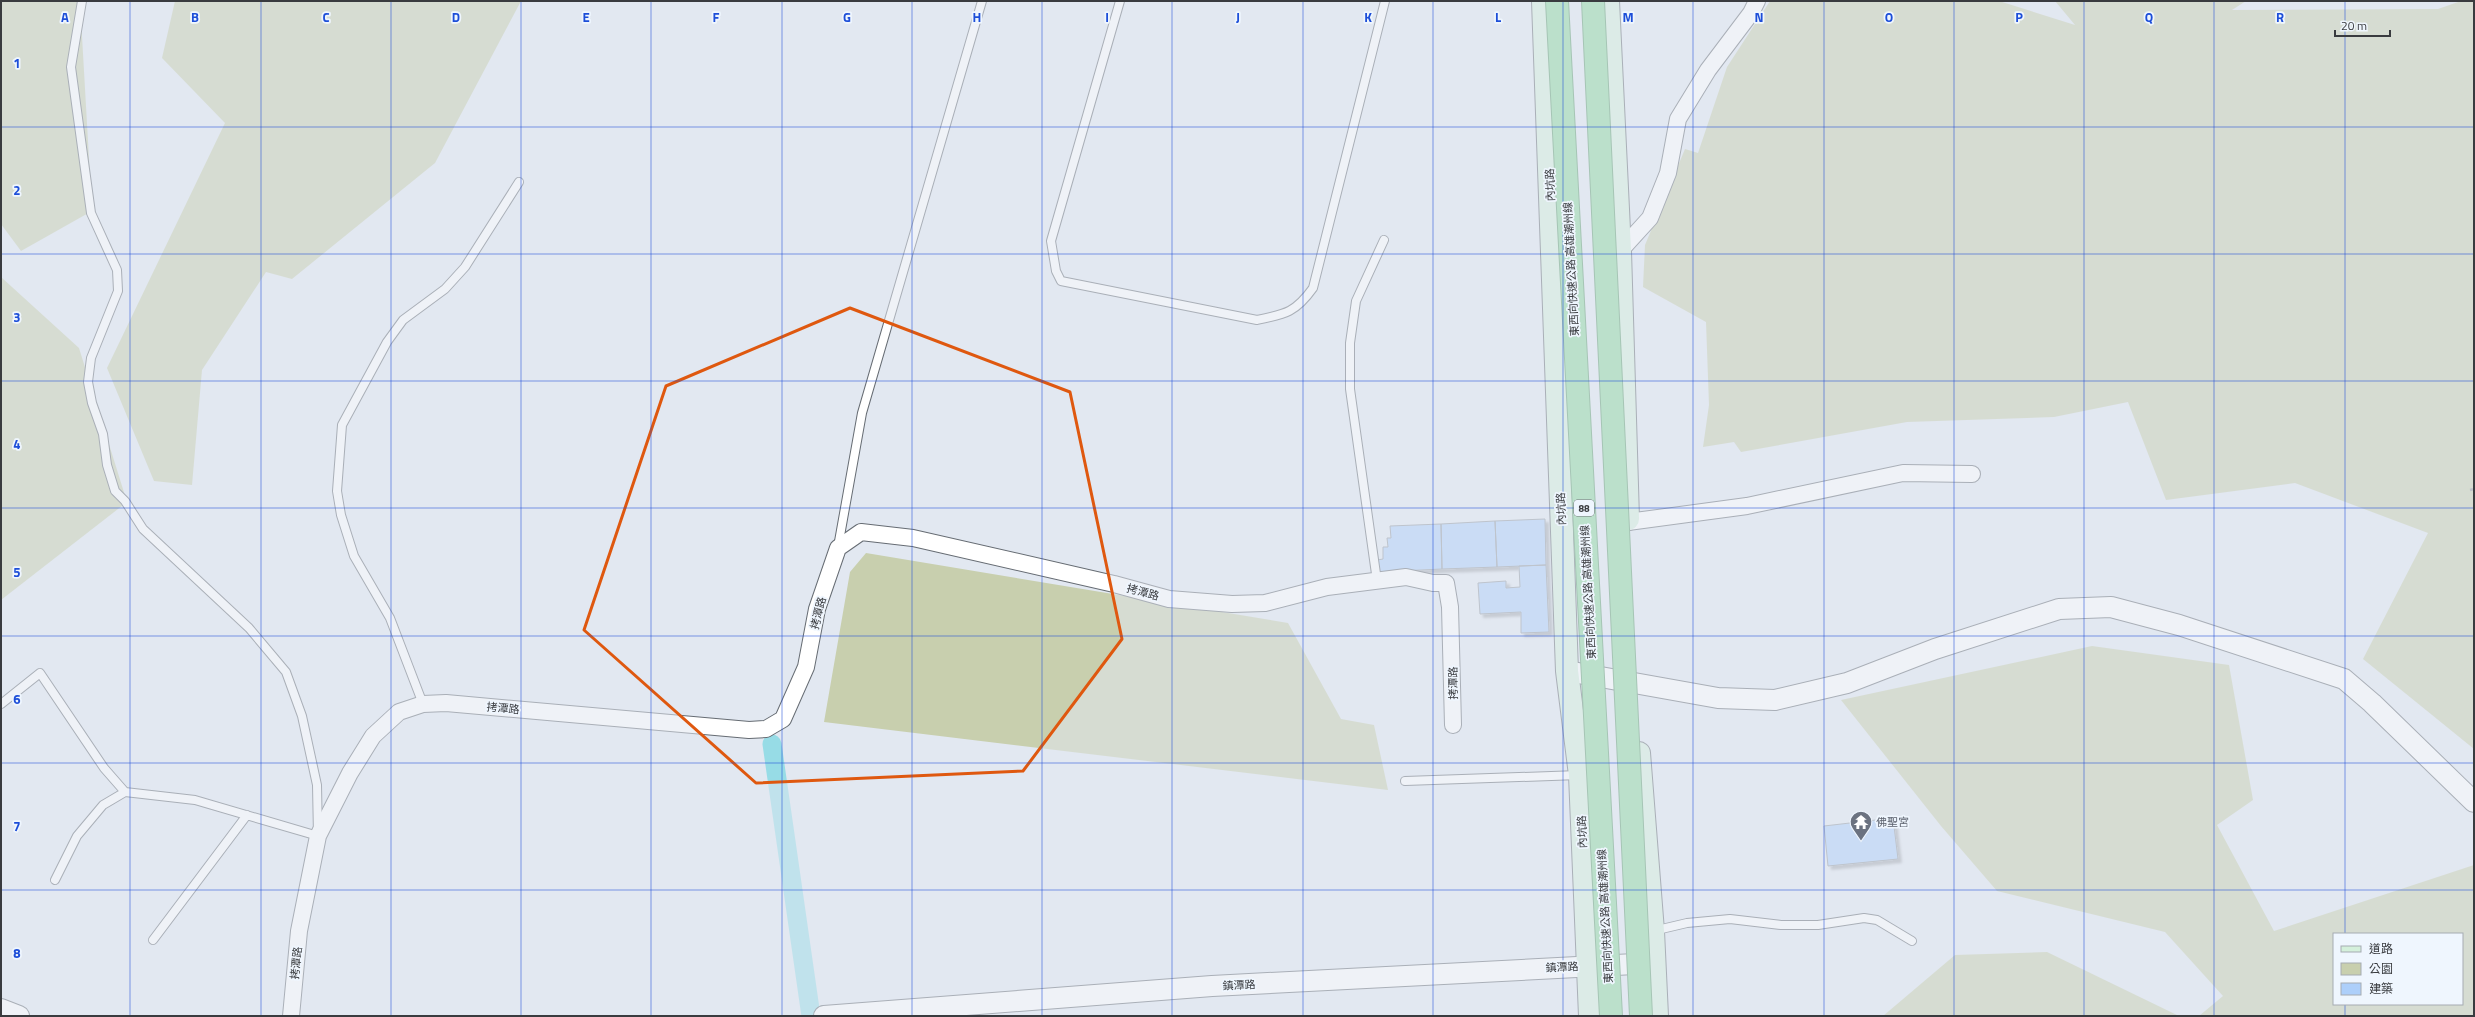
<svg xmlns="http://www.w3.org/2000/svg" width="2475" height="1017" font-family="'Titillium Web','Noto Sans TC',sans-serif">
  <defs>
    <filter id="shadow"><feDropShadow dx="3.5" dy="3.5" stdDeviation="1" flood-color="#0004"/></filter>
  </defs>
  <rect width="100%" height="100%" fill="#e2e8f1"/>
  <!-- green -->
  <path fill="#c8cfae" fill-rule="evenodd" d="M1 1H80L92 211 21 251 1 224Z
    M175 1H521L435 163 292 279 266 272 202 370 192 485 154 481 107 368 225 123 162 58Z
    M1770 1H1999L2075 25 2055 1H2246L2232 10 2438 9 2461 1H2474V749L2363 659 2428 533 2295 483 2166 500 2128 402 2054 417 1907 422 1741 452 1734 442 1703 447 1709 405 1706 322 1643 287 1645 245 1685 149 1698 153 1727 67Z
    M1 277 79 348 127 502 1 600Z
    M866 553 1288 623 1341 719 1374 725 1388 790 824 722 850 572Z
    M2092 646 2229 665 2253 800 2217 825 2274 931 2474 865V1016H2199L2223 996 2165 932 1997 891 1941 826 1841 700ZM2334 934H2462V1004H2334Z
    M2047 952 2179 1016H1883L1955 955Z"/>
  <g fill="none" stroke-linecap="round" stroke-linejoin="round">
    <!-- canal -->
    <path stroke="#97dce6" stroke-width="19" d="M772 744 811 1016"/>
  </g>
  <!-- building -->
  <path fill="#adcffa" stroke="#9399a1" filter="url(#shadow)" d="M1545 519 1546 565 1497 567 1495 521Z
    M1495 521 1497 567 1442 569 1441 524Z
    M1441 524 1442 569 1378 572 1377 560 1383 559V547H1388L1387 538H1391L1390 526Z
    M1546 565 1549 632 1521 633V612L1480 614 1478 583 1506 581V588L1520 587 1519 566Z
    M1893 818 1898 859 1828 866 1824 826Z"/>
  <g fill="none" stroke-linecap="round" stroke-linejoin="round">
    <!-- service casing -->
    <g stroke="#666c73" stroke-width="10">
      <path id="service" d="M1120 1 1051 241 1056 271 1061 281 1257 320C1286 314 1296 312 1313 288L1385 1
        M838 547 862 413 982 1
        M1377 581 1350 389V343L1356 301 1384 240
        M1 704 40 673 104 768 125 792 195 800 318 836 317 785 302 716 286 672 249 628 143 529 125 501 115 491 107 465 103 434 92 403 88 382 91 358 118 291 117 270 91 213 71 67 82 1
        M423 704 390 618 354 556 341 515 337 491 342 425 387 342 403 320 445 289 465 267 519 182
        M1405 781 1579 775
        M55 880 77 836 103 805 125 792
        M1653 931 1687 923 1730 919 1781 925H1818L1864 918 1877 920 1912 941
        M153 940 247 815"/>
    </g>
    <!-- minor casing -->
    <g stroke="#666c73" stroke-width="18">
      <path id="minor" d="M1620 251 1650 218 1668 173 1678 119 1708 70 1751 13 1757 1
        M1628 522 1747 506 1903 473 1972 474
        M291 1016 299 931 318 836 350 773 373 736 399 712 423 704 446 703 749 730 766 729 783 719 806 667 817 609 838 548 861 532 913 538 1114 584 1169 599 1232 604 1265 603 1327 587 1406 577 1433 583H1446L1450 607 1453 725"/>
    </g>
    <!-- tertiary casing -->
    <g stroke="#666c73" stroke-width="22">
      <path id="tertiary" d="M1567 671 1718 698 1775 700 1847 683 1935 649 2059 609 2111 607 2179 625 2344 679 2372 703 2474 802
        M1 1009 19 1016
        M824 1016 1212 986 1654 963"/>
    </g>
    <!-- secondary casing -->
    <g stroke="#666c73" stroke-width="24">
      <path id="secondary" d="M1543 1 1567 671 1580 775 1590 1016
        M1608 1 1620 251 1628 519
        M1639 753 1653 931 1657 1016"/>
    </g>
    <!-- path -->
    <path stroke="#90949a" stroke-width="2.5" stroke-dasharray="3 2" stroke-linecap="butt" d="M2470 490 2474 489"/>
    <!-- service -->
    <use href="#service" stroke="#fff" stroke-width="8"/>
    <!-- minor -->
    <use href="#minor" stroke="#fff" stroke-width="16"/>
    <!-- tertiary -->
    <use href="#tertiary" stroke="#fff" stroke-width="20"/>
    <!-- secondary -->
    <use href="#secondary" stroke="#d4f0db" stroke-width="22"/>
    <!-- trunk-bridge casing -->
    <g stroke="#5d9b6d" stroke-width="24" stroke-linecap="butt">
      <path id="trunk-bridge" d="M1557 1 1611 1016
        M1593 1 1641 1016"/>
    </g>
    <!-- trunk-bridge -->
    <use href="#trunk-bridge" stroke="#8cd89e" stroke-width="22"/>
  </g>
  <!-- marked area -->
  <path d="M0 0H2475V1017H0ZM850 308 1070 392 1122 639 1023 771 756 783 584 630 666 386Z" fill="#e2e8f1" fill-opacity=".55" fill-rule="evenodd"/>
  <path fill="none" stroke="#df580f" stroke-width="3" stroke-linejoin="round" d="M850 308 1070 392 1122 639 1023 771 756 783 584 630 666 386Z"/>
  <!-- grid -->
  <path fill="none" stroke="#1d4ed8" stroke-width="1" stroke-opacity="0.55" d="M130 1V1016M261 1V1016M391 1V1016M521 1V1016M651 1V1016M782 1V1016M912 1V1016M1042 1V1016M1172 1V1016M1303 1V1016M1433 1V1016M1563 1V1016M1693 1V1016M1824 1V1016M1954 1V1016M2084 1V1016M2214 1V1016M2345 1V934M1 127H2474M1 254H2474M1 381H2474M1 508H2474M1 636H2474M1 763H2474M1 890H2474M2345 1004V1016"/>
  <!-- icons -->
  <defs>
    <g id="temple-pin" transform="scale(1.15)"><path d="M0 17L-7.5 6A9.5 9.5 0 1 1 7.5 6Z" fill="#6b7280" stroke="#eff6fe"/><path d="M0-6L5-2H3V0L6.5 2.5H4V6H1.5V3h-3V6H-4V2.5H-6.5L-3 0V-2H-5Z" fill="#fff"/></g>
  </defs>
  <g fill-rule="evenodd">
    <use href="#temple-pin" x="1861" y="822"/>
  </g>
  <g text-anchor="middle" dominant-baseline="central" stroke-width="3.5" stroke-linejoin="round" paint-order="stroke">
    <!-- shield labels -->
    <rect fill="#eff6fe" stroke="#707378" stroke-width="1" x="1574" y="500" width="20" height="16" rx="3"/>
    <g font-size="10" font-weight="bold" fill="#393b3f">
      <text x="1584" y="508">88</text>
    </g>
    <!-- street labels -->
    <g font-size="11" fill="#393b3f" stroke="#eff6fe">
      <text transform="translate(1550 185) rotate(-92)">內坑路</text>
      <text transform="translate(1571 269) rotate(-93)">東西向快速公路 高雄潮州線</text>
      <text transform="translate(1561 509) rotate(-92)">內坑路</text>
      <text transform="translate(1143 592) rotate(15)">拷潭路</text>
      <text transform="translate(1588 592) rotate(-93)">東西向快速公路 高雄潮州線</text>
      <text transform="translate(818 613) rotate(-76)">拷潭路</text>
      <text transform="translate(1453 683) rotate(-91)">拷潭路</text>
      <text transform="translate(503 708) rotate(5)">拷潭路</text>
      <text transform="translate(1582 832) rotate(-92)">內坑路</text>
      <text transform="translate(1605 916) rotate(-93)">東西向快速公路 高雄潮州線</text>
      <text transform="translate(296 963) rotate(-84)">拷潭路</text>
      <text transform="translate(1562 967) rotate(-3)">鎮潭路</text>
      <text transform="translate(1239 985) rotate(-3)">鎮潭路</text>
    </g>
    <!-- worship labels -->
    <g font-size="11" fill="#5b616d" stroke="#eff6fe" text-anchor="start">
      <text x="1876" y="822">佛聖宮</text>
    </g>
  </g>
  <g font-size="13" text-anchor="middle" font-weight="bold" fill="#1d4ed8" stroke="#eff6fe" stroke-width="3.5" stroke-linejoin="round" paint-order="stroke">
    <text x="65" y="22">A</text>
    <text x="195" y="22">B</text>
    <text x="326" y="22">C</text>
    <text x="456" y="22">D</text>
    <text x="586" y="22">E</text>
    <text x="716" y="22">F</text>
    <text x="847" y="22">G</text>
    <text x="977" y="22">H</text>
    <text x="1107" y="22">I</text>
    <text x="1238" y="22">J</text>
    <text x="1368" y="22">K</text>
    <text x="1498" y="22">L</text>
    <text x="1628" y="22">M</text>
    <text x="1759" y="22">N</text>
    <text x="1889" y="22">O</text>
    <text x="2019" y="22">P</text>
    <text x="2149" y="22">Q</text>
    <text x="2280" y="22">R</text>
    <text x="17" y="68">1</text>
    <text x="17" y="195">2</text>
    <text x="17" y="322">3</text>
    <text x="17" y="449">4</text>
    <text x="17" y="577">5</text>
    <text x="17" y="704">6</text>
    <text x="17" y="831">7</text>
    <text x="17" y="958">8</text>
  </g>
  <!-- border -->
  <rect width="2475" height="1017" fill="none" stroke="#393b3f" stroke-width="4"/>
  <!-- legend -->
  <rect x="2333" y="933" width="130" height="72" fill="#eff6fe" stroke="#a6abb2"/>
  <rect x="2341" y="946" width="20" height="6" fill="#d4f0db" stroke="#a6abb2"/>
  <text x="2369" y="953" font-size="12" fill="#393b3f">道路</text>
  <rect x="2341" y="963" width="20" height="12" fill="#c8cfae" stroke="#a6abb2"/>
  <text x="2369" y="973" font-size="12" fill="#393b3f">公園</text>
  <rect x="2341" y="983" width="20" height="12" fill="#adcffa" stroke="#a6abb2"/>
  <text x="2369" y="993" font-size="12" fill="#393b3f">建築</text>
  <!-- scale -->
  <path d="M2335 30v6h55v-6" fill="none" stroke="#393b3f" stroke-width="2"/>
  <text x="2341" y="30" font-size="12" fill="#393b3f" stroke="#eff6fe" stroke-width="3" paint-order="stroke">20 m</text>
</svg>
